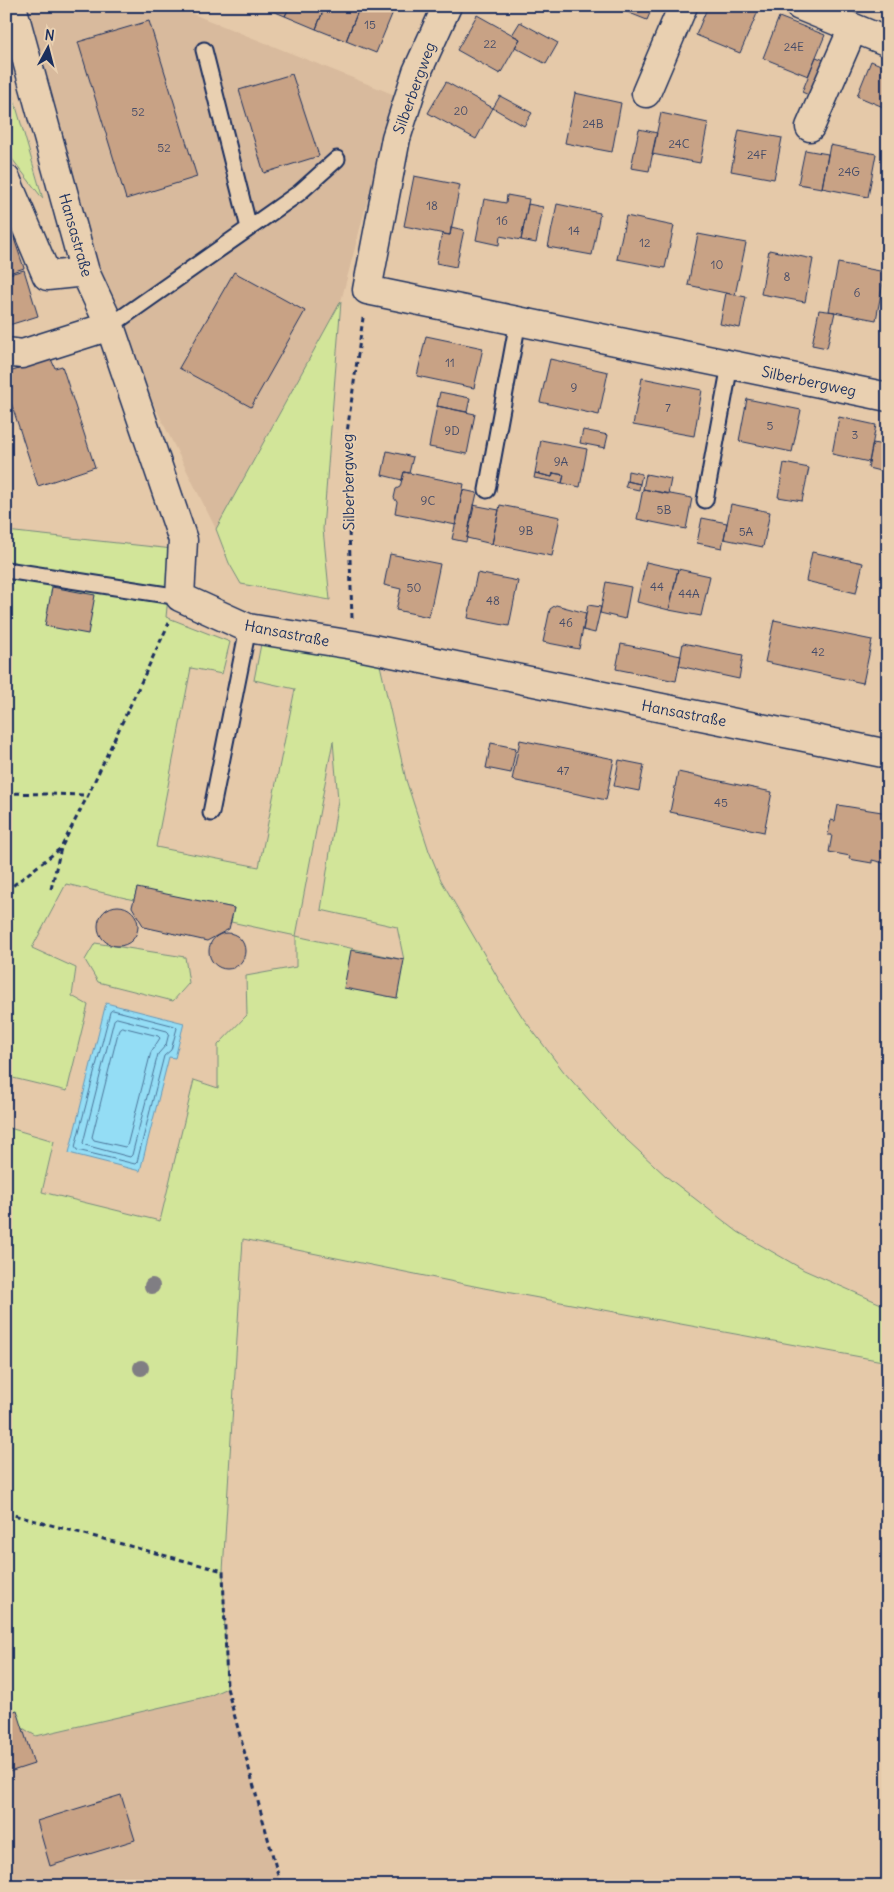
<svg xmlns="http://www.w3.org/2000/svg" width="894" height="1892" font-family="Delius,sans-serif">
  <rect width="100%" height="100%" fill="#e5c9a9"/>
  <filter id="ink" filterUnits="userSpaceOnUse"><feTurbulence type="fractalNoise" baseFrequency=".02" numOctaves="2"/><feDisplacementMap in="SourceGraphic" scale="10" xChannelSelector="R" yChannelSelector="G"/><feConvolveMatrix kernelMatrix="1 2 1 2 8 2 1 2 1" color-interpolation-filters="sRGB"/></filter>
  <g filter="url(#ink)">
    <!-- built -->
    <path fill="#d8ba9d" d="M19 6H173L395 95 341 301 216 529 114 325Z
      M6 1513 223 1571 227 1688 281 1886H6Z"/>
    <!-- green -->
    <path fill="#d2e599" stroke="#768a7c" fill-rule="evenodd" d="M6 72 43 199 6 151Z
      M341 301 323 529 330 600 241 584 229 563 216 529Z
      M6 531 173 549 166 617 230 642 222 674 191 668 156 847 259 867 295 689 254 680 262 639 380 665 406 780 429 851 441 880 502 985 523 1018 564 1072 615 1129 667 1177 738 1232 804 1270 888 1307V1362L484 1288 243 1239 223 1571 227 1688 209 1696 36 1736 6 1718V1127L54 1141 42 1192 160 1221 194 1080 218 1088V1045L247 1015 246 976 296 967V936L231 922 234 908 137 889 134 900 66 884 32 948 76 968 72 996 88 1005 67 1091 13 1078 6 1102ZM333 741 338 800 321 910 397 927 404 960 296 936Z
      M95 943 185 957 189 983 173 1001 98 982 85 960Z"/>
    <!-- water -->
    <path fill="#94ddf5" stroke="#6497b9" d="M106 1003 184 1023 175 1058 169 1057 140 1171 69 1153Z"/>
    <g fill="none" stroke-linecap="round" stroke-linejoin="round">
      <!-- shore -->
      <path stroke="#4b759a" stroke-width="1" d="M113 1010 175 1026 177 1028 171 1050 164 1056 137 1162 135 1164 77 1150 75 1147 110 1012Z
        M117 1018 167 1031 169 1033 166 1045 158 1054 132 1155 130 1157 85 1145 83 1143 114 1020Z
        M122 1027 158 1036 160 1038 151 1052 127 1146 125 1147 94 1140 92 1137 119 1029Z"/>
    </g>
    <!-- building -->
    <path fill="#c8a285" stroke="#1b2f5e" d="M261 6H290L285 16Z
      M290 6H325L316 29 285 16Z
      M325 6H360L346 41 316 29Z
      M360 6 395 7 376 53 346 41Z
      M612 6H653L647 20Z
      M708 6H753L759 9 740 53 696 35Z
      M477 15 520 39 500 74 457 50Z
      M779 17 825 35 808 76 763 58Z
      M149 21 197 177 126 199 78 42Z
      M520 22 558 43 546 64 515 47 520 39 512 35Z
      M816 57 827 61 813 97 802 92Z
      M871 61 888 68V109L857 96Z
      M292 74 319 156 264 173 239 90Z
      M446 82 493 108 476 139 428 113Z
      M575 93 621 103 612 152 565 143Z
      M500 96 532 113 524 126 493 108Z
      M661 113 708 123 700 163 652 154Z
      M639 129 657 133 649 171 631 168Z
      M739 130 782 138 774 179 731 171Z
      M830 145 876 154 868 197 822 188Z
      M805 150 828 154 822 188 798 184Z
      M414 176 460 185 450 235 404 226Z
      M507 195 529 199 521 240 500 236 499 245 476 240 484 199 506 203Z
      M528 204 543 207 536 243 521 240Z
      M557 204 600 213 592 255 548 247Z
      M6 215 24 268 6 274Z
      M626 216 674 226 665 268 617 259Z
      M451 227 464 230 456 267 436 263 442 234 450 235Z
      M698 234 746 243 735 295 688 285Z
      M769 250 813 259 805 302 761 294Z
      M838 263 885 272 876 320 829 311Z
      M24 270 38 316 9 325 6 317V275Z
      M234 272 305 311 251 407 179 368Z
      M726 293 746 297 740 328 720 324Z
      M819 310 835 312 827 348 812 345Z
      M426 336 483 348 474 388 417 376Z
      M51 359 55 368 62 366 95 467 38 486 6 387V373Z
      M550 359 608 372 599 415 540 402Z
      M642 378 702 390 694 436 633 425Z
      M440 392 470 398 467 412 437 406Z
      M747 399 801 410 792 452 739 441Z
      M437 406 475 414 467 454 429 447Z
      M839 417 876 425 869 462 832 454Z
      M583 430 608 435 605 448 580 443Z
      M541 440 587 449 580 487 562 483 564 475 553 473 552 477 535 473Z
      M873 443 888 446V459L883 458 880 471 868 468Z
      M387 451 413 457 409 473 404 472 402 480 382 475Z
      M784 463 809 468 802 501 778 497Z
      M628 471 642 474 640 484 627 481Z
      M404 472 464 484 456 525 395 513 397 502 394 498 396 489 400 487Z
      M535 473 552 477 553 473 564 475 562 483 534 478Z
      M646 474 671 479 668 494 643 489Z
      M627 481 640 484 639 490 625 487Z
      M643 489 692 498 686 529 637 519Z
      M463 490 477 493 466 542 452 539Z
      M731 504 770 512 763 547 724 539Z
      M473 505 499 510 492 544 467 538Z
      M500 505 560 517 552 556 492 544Z
      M702 518 727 523 722 548 697 543Z
      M812 552 863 563 856 593 806 581Z
      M390 554 440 564 429 617 396 610 401 589 384 585Z
      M646 562 678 569 669 610 637 602Z
      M678 569 710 576 701 616 669 610Z
      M477 573 518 581 509 626 468 618Z
      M606 582 631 587 625 619 600 613Z
      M52 587 95 595 88 634 45 626Z
      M556 605 586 613 579 649 543 642 550 609Z
      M588 605 601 607 595 633 583 630Z
      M774 620 872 640 863 683 765 662Z
      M683 643 743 655 739 679 679 666Z
      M621 644 681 656 676 681 616 669Z
      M520 740 614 759 606 800 512 780Z
      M491 743 516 748 511 773 486 768Z
      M619 760 644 765 639 791 614 786Z
      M678 772 772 792 764 832 670 812Z
      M838 805 888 813V864L872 860V863L849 859 850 856 829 852 832 835H828L831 820 835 821Z
      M137 888 234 908 229 929 207 941 144 927 132 907Z
      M98 926a20 20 0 1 1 40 0a20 20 0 1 1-40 0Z
      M209 951a18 18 0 1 1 36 0a18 18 0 1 1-36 0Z
      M351 950 404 960 397 998 344 988Z
      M17 1710 34 1764 6 1773V1714Z
      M121 1795 135 1840 50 1866 37 1821Z"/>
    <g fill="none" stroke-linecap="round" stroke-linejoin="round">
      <!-- service casing -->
      <g stroke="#1b2f5e" stroke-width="19">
        <path id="service" d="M204 50 249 228
          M110 326 299 193 337 159
          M487 490 518 321
          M705 500 730 365
          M6 570 180 597
          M211 813 248 628"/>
      </g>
      <!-- minor casing -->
      <g stroke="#1b2f5e" stroke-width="31">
        <path id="minor" d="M12 6 85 272 110 326 183 540 180 597 248 628 353 645 888 754
          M447 6 417 72 396 138 367 290 888 397
          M800 6 888 42
          M646 93 683 6
          M810 127 853 28
          M6 179 47 276 85 272
          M6 352 22 354 110 326"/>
      </g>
      <!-- path -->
      <path stroke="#1b2f5e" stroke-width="3" stroke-dasharray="5 4" stroke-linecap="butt" d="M352 618 346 440 363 318
        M6 793 88 795
        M51 889 61 848 88 795 169 623
        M6 891 61 848
        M6 1513 223 1571 227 1688 281 1886"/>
      <!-- service -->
      <use href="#service" stroke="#e9d0b1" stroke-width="15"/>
      <!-- minor -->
      <use href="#minor" stroke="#e9d0b1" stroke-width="28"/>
    </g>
    <!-- trees -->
    <g fill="#807e83">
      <circle cx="152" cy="1286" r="8"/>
      <circle cx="141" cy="1368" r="8"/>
    </g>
  </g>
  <g text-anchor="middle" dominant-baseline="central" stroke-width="4" stroke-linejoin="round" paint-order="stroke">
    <!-- number labels -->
    <g font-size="12" fill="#464c68">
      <text x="370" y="24">15</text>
      <text x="490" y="43">22</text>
      <text x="794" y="46">24E</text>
      <text x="461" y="110">20</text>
      <text x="138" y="111">52</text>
      <text x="593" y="123">24B</text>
      <text x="679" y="143">24C</text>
      <text x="164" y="147">52</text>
      <text x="757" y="154">24F</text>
      <text x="849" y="171">24G</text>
      <text x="432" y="205">18</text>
      <text x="502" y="220">16</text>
      <text x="574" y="230">14</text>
      <text x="645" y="242">12</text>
      <text x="717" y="264">10</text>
      <text x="787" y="276">8</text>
      <text x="857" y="292">6</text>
      <text x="450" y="362">11</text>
      <text x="574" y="387">9</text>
      <text x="668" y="407">7</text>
      <text x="770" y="425">5</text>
      <text x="452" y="430">9D</text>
      <text x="855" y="434">3</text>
      <text x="561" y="461">9A</text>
      <text x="428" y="500">9C</text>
      <text x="664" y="509">5B</text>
      <text x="526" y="530">9B</text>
      <text x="746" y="531">5A</text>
      <text x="657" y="586">44</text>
      <text x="414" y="587">50</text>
      <text x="689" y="593">44A</text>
      <text x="493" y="600">48</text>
      <text x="566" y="622">46</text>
      <text x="818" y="651">42</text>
      <text x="563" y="770">47</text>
      <text x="721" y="802">45</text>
    </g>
    <!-- street labels -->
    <g font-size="15" fill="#1b2f5e" stroke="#e9d0b1">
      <text transform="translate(414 88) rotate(-70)">Silberbergweg</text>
      <text transform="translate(76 235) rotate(74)">Hansastraße</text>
      <text transform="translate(809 381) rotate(12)">Silberbergweg</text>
      <text transform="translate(348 482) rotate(-91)">Silberbergweg</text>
      <text transform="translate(287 633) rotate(11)">Hansastraße</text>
      <text transform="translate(684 713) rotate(11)">Hansastraße</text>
    </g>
  </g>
  <!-- margin -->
  <rect width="894" height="1892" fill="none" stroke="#e9d0b1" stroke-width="25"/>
  <rect x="12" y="12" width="869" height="1867" fill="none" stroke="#1b2f5e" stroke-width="2" filter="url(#ink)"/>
  <!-- north arrow -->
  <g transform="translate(48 48) rotate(7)" stroke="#e9d0b1" stroke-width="4" paint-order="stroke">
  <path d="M0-4L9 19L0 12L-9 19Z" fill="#1b2f5e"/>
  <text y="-8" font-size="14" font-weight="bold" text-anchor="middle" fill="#1b2f5e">N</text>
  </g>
</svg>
